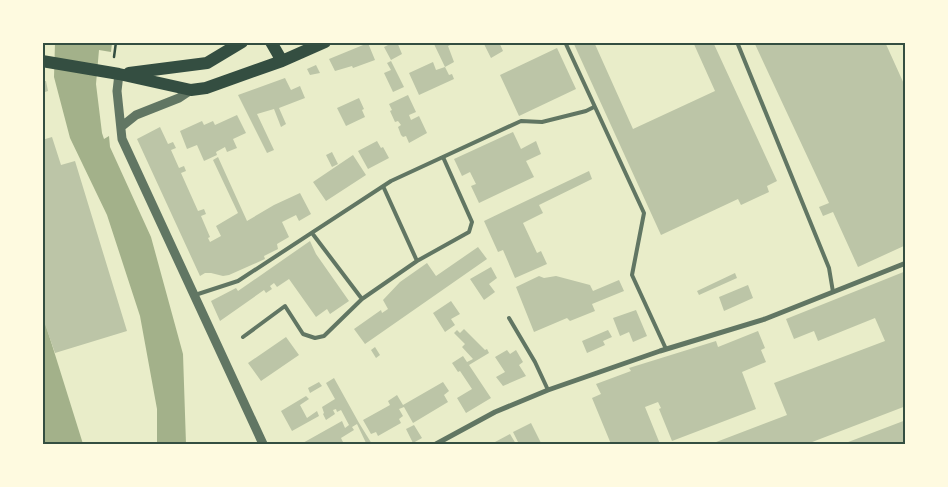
<svg xmlns="http://www.w3.org/2000/svg" width="948" height="487" font-family="Lato,sans-serif">
  <rect width="100%" height="100%" fill="#e9edc9"/>
  <!-- water -->
  <path fill="#a3b18a" d="M55 43H112L111 52 99 50 96 84 102 133 104 139 109 136 110 147 151 237 183 354 186 444H157V409L140 316 107 215 70 138 54 77Z
    M42 316H43L83 444H43Z"/>
  <!-- building -->
  <path fill="#bcc5a7" d="M394 42H397L402 54 391 60 384 47Z
    M433 42H457L448 46 454 62 445 67Z
    M489 42H499L503 51 491 58 484 44Z
    M573 42H594L633 129 715 91 693 42H713L777 181 767 186 769 192 741 205 738 199 661 235Z
    M754 42H885L904 84 906 83V245L858 267 833 212 823 216 819 207 829 203Z
    M368 43 375 60 353 68 352 66 335 71 329 59Z
    M557 48 576 89 519 116 500 75Z
    M391 61 404 87 393 92 384 73 391 70 387 63Z
    M433 62 436 70 445 67 449 75 452 74 454 79 419 95 409 73Z
    M316 65 320 73 310 75 307 69Z
    M285 78 291 90 300 86 305 98 279 108 286 124 281 127 274 109 257 114 274 150 267 153 238 95Z
    M42 81H46L48 91 42 93Z
    M408 95 416 112 409 115 411 120 419 116 427 133 409 143 406 136 403 137 401 135 398 127 401 125 398 121 395 122 390 111 392 110 389 104Z
    M359 98 364 109 362 110 365 117 346 126 337 108Z
    M237 115 246 133 233 139 237 148 227 152 225 147 216 152 217 155 204 161 197 145 187 149 180 131 202 121 204 125 213 121 215 125Z
    M160 127 168 144 173 142 176 148 171 150 179 168 184 166 186 171 181 173 198 211 204 209 206 214 201 216 210 237 208 238 210 242 221 236 216 226 238 213 213 160 218 157 247 221 274 205 300 193 311 214 299 221 296 215 282 222 289 237 277 244 278 249 264 256 265 259 229 275 223 276 211 273H205L200 276 137 139Z
    M513 132 521 149 536 141 541 154 526 161 534 177 479 203 471 186 476 184 470 172 462 176 454 159Z
    M52 137 61 165 75 161 127 331 55 353 42 316V140Z
    M377 141 381 148 383 147 389 158 368 169 358 151Z
    M332 152 338 164 332 167 326 155Z
    M353 155 366 175 326 201 313 182Z
    M589 171 592 179 539 205 543 213 523 223 537 253 541 251 547 264 515 278 503 250 498 252 484 221Z
    M310 241 316 254 349 301 330 314 327 309 316 317 289 279 277 287 274 283 270 286 272 289 266 293 264 290 220 321 211 301 236 288 238 291Z
    M478 247 487 259 365 344 354 329 381 310 382 313 388 309 383 300 400 282 427 263 436 276Z
    M491 267 497 278 489 284 495 292 484 300 470 279Z
    M906 271V406L807 444H711L787 415 774 383 885 341 875 318 818 341 814 331 794 339 786 319Z
    M735 273 737 278 699 295 697 291Z
    M539 276 544 278 556 276 590 285 593 291 619 280 624 291 592 304 595 311 570 321 567 318 534 332 516 287Z
    M748 285 753 298 724 311 719 297Z
    M451 301 460 314 451 319 455 325 445 332 433 313Z
    M636 310 647 336 633 342 629 332 620 336 613 318Z
    M464 329 485 350 487 349 489 353 469 365 491 398 466 413 457 398 472 389 460 371 458 372 452 363 463 356 467 362 473 359 462 347 465 344 454 333 457 330 460 333Z
    M608 330 612 337 603 341 605 345 587 353 582 341Z
    M758 331 765 348 761 350 766 362 742 372 756 409 672 441 659 409 661 408 658 402 645 407 660 444H611L592 398 601 394 596 384 631 371 629 368 716 341 718 347Z
    M286 337 299 355 261 381 248 363Z
    M375 347 380 355 376 358 371 350Z
    M507 350 510 354 516 350 523 362 519 365 526 376 503 386 496 377 505 372 495 357Z
    M334 378 359 423 372 444H364L366 443 357 424 352 427 354 430 341 438 344 444H301L342 421 345 428 349 425 341 410 337 412 336 409 333 410 335 414 326 420 323 414 324 413 322 407 335 399 326 383Z
    M319 382 322 386 310 393 308 388Z
    M443 382 449 391 444 395 448 402 413 423 404 407 399 409 403 416 399 419 401 423 378 436 376 432 371 434 363 420 390 405 388 401 397 395 403 405Z
    M306 396 309 399 300 405 307 418 317 411 319 416 292 431 281 411Z
    M906 420V444H843Z
    M531 423 541 443 519 444 513 432Z
    M414 425 422 438 413 443 406 429Z
    M510 434 516 444H496L495 442Z"/>
  <g fill="none" stroke-linecap="round" stroke-linejoin="round">
    <!-- path -->
    <path stroke="#344e41" stroke-width="2.5" d="M114 57 116 42"/>
    <!-- service -->
    <path stroke="#617663" stroke-width="4" d="M565 42 644 213 632 275 666 349
      M737 42 829 268 833 292
      M312 233 362 299
      M417 261 469 232 472 222 443 157
      M195 295 238 281 391 181 521 121 542 122 586 111 594 107
      M509 318 535 362 548 390
      M243 337 285 306 303 334 315 338 324 336 362 299 417 261 383 186"/>
    <!-- minor -->
    <path stroke="#617663" stroke-width="5" d="M436 444 495 412 548 390 660 351 765 319 906 263"/>
    <!-- tertiary -->
    <path stroke="#617663" stroke-width="9" d="M119 74 117 91 122 139 263 444
      M121 127 136 115 179 98 191 90"/>
    <!-- primary -->
    <path stroke="#344e41" stroke-width="12" d="M271 42 282 61
      M42 61 119 74 191 90 206 88 282 61 325 42
      M129 73 207 63 242 42"/>
  </g>
  <!-- border -->
  <rect width="948" height="487" fill="none" stroke="#fefae0" stroke-width="88"/>
  <rect x="44" y="44" width="860" height="399" fill="none" stroke="#344e41" stroke-width="2"/>
</svg>
